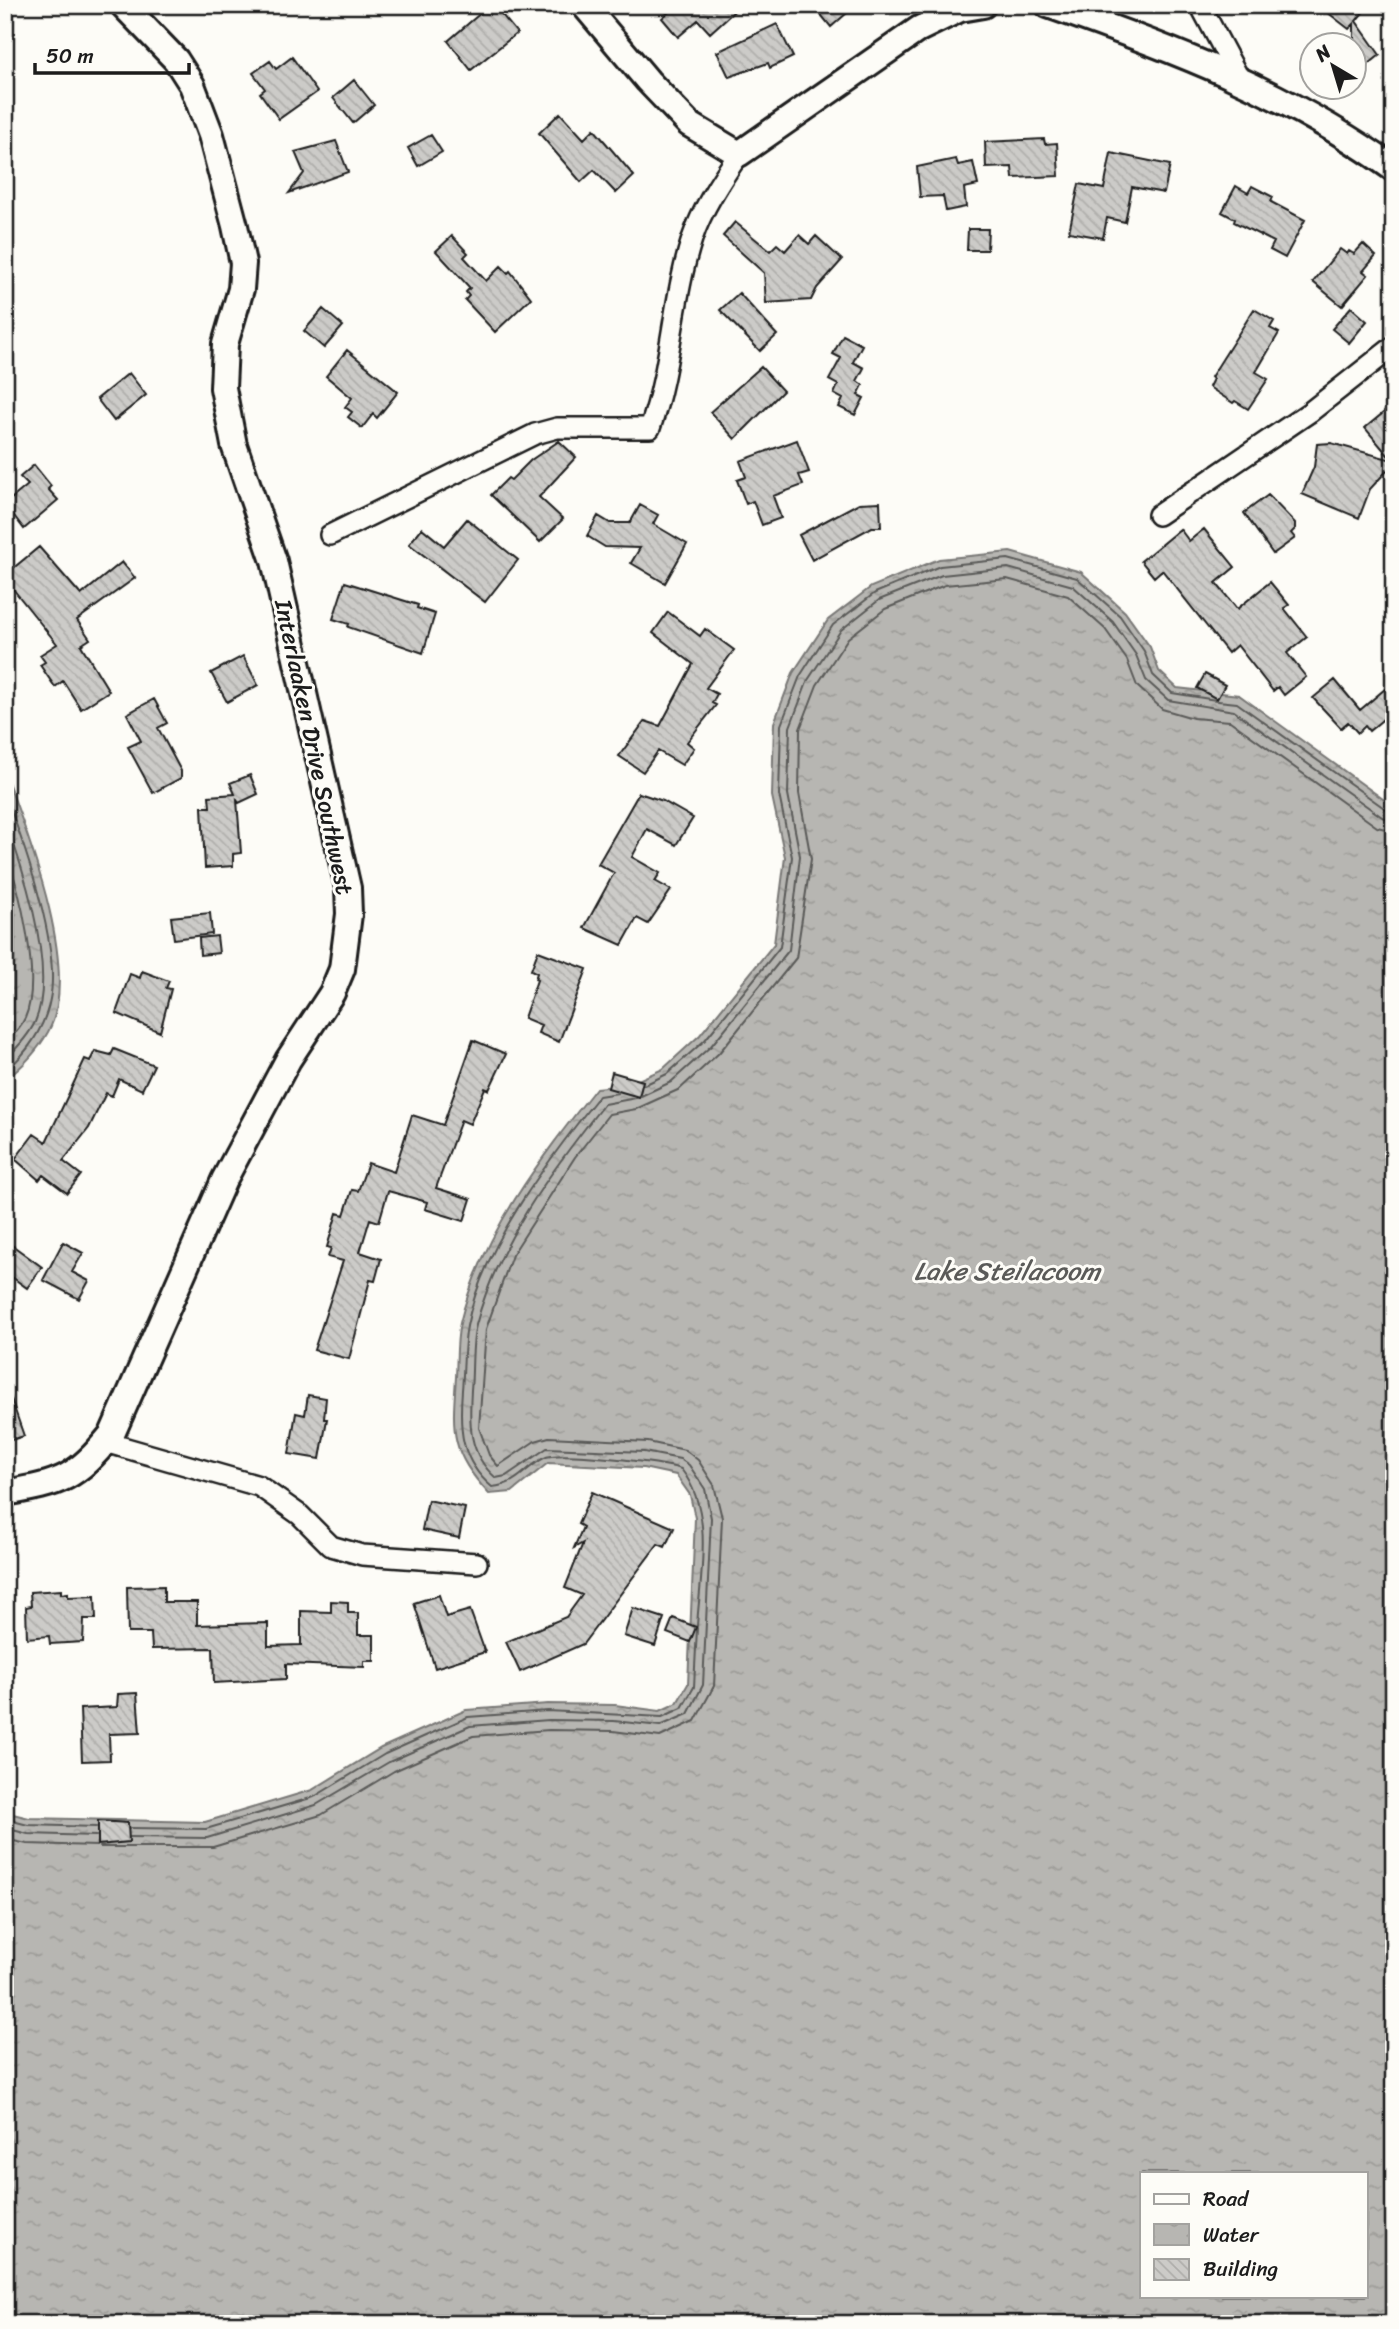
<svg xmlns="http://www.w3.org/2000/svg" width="1399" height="2329" font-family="Sriracha,sans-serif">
  <defs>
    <pattern id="water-ripples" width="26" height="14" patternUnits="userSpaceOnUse" patternTransform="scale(1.75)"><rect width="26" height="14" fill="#b7b6b2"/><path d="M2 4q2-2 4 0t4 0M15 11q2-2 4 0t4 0" fill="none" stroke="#9d9c98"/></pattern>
    <pattern id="building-back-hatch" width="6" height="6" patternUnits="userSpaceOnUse" patternTransform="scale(1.75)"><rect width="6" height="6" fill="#cccbc8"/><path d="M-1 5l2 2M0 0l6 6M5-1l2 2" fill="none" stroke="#afaeab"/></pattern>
  </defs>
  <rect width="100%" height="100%" fill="#fdfcf7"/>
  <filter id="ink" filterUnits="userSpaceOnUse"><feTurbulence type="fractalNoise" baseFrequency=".0143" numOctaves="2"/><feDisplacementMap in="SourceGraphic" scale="14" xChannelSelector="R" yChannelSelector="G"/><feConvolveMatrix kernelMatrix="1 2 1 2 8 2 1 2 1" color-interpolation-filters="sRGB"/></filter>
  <g filter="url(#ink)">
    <!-- water -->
    <path fill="url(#water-ripples)" stroke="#797876" stroke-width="2" fill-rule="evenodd" d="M1010 552 1081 572 1125 612 1150 647 1159 671 1177 688 1239 695 1394 807V2324H5V1812L29 1818 205 1822 312 1790 381 1748 466 1710 548 1704 615 1705 660 1711 677 1703 688 1684 695 1518 690 1495 676 1475 643 1468 548 1463 512 1492 489 1494C450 1451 452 1433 456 1377 457 1360 456 1340 460 1323 481 1235 541 1158 596 1088L627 1085 663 1069 700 1035 774 944 785 857 772 796 774 723 793 673 828 620 871 587 939 559ZM1142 2173H1366V2296H1142Z
      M5 774C28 835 82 972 48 1032 38 1050 21 1068 5 1080Z"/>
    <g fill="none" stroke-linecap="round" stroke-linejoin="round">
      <!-- shore -->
      <path stroke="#5a5a58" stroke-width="2" d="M1218 701 1237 703 1387 810 1394 812
        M5 794C24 844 61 948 50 999 45 1027 27 1054 5 1071
        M5 819C24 871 57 970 35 1022 29 1035 15 1050 5 1060
        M5 850C20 889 42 980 25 1018 21 1027 12 1036 5 1044
        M644 1085 667 1074 705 1040 780 947 792 857 779 795 781 725 800 676 833 625 875 593 940 566 1008 559 1077 578 1120 616 1144 651 1153 675 1172 693 1216 700
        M618 1093 599 1096C548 1160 483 1245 467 1326 463 1347 464 1369 462 1390 459 1429 460 1460 492 1487 519 1484 523 1469 544 1458 558 1450 663 1463 681 1469 715 1512 700 1575 697 1626
        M641 1096 671 1082 711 1046 789 950 800 856 788 794 790 727 808 680 841 630 879 600 942 575 1008 568 1073 586 1113 622 1136 655 1146 680 1168 700 1234 711 1382 817 1394 821
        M5 1819 28 1825 96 1827
        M5 1828 28 1834 96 1836
        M130 1828 206 1829 314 1797 385 1754 468 1717 548 1711 662 1717 682 1708 694 1687 697 1628
        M130 1837 207 1838 316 1805 389 1762 470 1726 549 1720 614 1721 660 1726 688 1714 703 1685 711 1518 705 1489 689 1465 680 1459 644 1452 547 1448 506 1476 496 1478C468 1454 469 1423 471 1390 473 1369 471 1345 476 1325 498 1242 551 1171 604 1104L636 1098
        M5 1839 27 1844 97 1846
        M100 1847H213L321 1815 394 1771 473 1736 549 1730 613 1731 660 1737 695 1721 714 1686 722 1518 714 1485 698 1460 685 1450 648 1442 549 1437 535 1441 498 1466 489 1455 479 1428 486 1329 512 1255 575 1157 609 1114 636 1109 680 1089 719 1053 796 958 811 859 799 793 800 729 817 685 848 638 885 609 945 585 1007 579 1068 596 1105 629 1127 660 1137 686 1162 709 1193 718 1230 721 1377 827 1394 831"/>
    </g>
    <!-- building -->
    <path fill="url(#building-back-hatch)" stroke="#1c1c1c" stroke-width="2" d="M490 5H494L517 33 471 70 448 41Z
      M677 5H741L710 33 698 20 678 37 662 18Z
      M813 5H856L831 27Z
      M1318 5H1369L1356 21 1380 55 1354 76V24L1349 29Z
      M777 24 793 57 770 68 768 63 729 77 717 52Z
      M292 57 317 92 279 119 260 93 265 89 253 73 270 61 276 69Z
      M354 80 374 105 353 123 333 98Z
      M560 113 584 139 594 129 634 176 616 193 594 170 581 182 539 133Z
      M431 135 442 152 418 166 408 148Z
      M1044 139 1045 144 1057 143 1059 176 1013 178 1012 167 986 168 985 142Z
      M336 141 348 172 289 193 304 173 295 152Z
      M1111 153 1170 165 1164 193 1132 187 1125 222 1107 218 1103 238 1069 232 1079 184 1104 189Z
      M956 159 958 165 973 162 978 185 964 188 966 207 946 211 943 196 920 197 917 167Z
      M1236 186 1248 193 1252 186 1273 197 1271 202 1305 220 1285 258 1270 250 1274 242 1234 222 1235 219 1222 212Z
      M735 222 770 251 777 244 785 251 799 235 809 244 816 236 842 260 817 288 811 300 766 303 764 273 723 236Z
      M968 229H988L987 250H967Z
      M452 236 468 253 464 257 486 281 501 266 508 273 510 271 531 298 495 332 465 300 469 296 466 292 470 288 436 251Z
      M1363 244 1376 256 1363 271 1368 275 1342 306 1313 282 1340 249 1347 254 1349 251 1354 254Z
      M739 293 777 335 760 351 720 310Z
      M1351 307 1367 321 1349 343 1332 329Z
      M323 309 343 326 324 348 304 331Z
      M1254 309 1274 321 1270 328 1279 333 1256 372 1268 379 1248 409 1235 401 1233 403 1209 387 1213 379 1211 377Z
      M843 335 862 345 853 362 864 368 857 381 863 385 858 395 864 398 855 415 839 407 843 399 834 394 838 385 829 380 841 358 833 354Z
      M347 350 398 392 377 418 373 414 362 428 348 417 352 412 345 407 352 398 326 376Z
      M761 367 783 391 735 439 710 412Z
      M129 373 146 395 114 421 97 399Z
      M1394 404V463L1370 489 1359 518 1302 494 1314 467 1317 444 1331 443 1392 460 1365 428Z
      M797 440 809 472 799 475 803 485 773 496 781 518 762 525 753 501 746 504 737 480 746 477 740 461Z
      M559 441 576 457 539 497 563 519 540 542 491 495 508 478 511 480 531 460Z
      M34 465 51 486 48 489 58 500 24 529 5 504 28 485 20 477Z
      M1268 495 1295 523V529L1291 533 1295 538 1273 554 1244 513Z
      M880 502 881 527H872L812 560 799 535 859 503Z
      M640 505 658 515 653 524 687 544 665 583 631 563 640 548 605 547 587 536 598 516 610 523H630Z
      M467 519 518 560 485 602 409 544 422 528 444 546Z
      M1180 529 1189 541 1204 529 1235 567 1216 583 1237 609 1270 582 1289 605 1284 608 1307 637 1287 653 1306 677 1284 695 1278 687 1273 691 1237 645 1228 653 1162 570 1154 577 1141 561Z
      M39 547 81 595 122 562 135 578 77 620 90 639 81 645 109 691 81 709 63 681 55 687 40 665 45 662 40 655 57 644 5 579V575Z
      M345 582 418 605 417 608 435 614 423 653 348 627 349 624 333 619Z
      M668 612 700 636 705 629 734 650 706 688 717 694 712 703 716 705 687 742 694 748 682 765 658 751 643 772 619 756 645 721 660 726 693 664 653 633Z
      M243 656 258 685 227 702 211 673Z
      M1205 674 1225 685 1217 699 1197 688Z
      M1335 680 1360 710 1385 689 1394 700V710L1369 731 1365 726 1358 733 1348 722 1341 728 1313 698Z
      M154 699 167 723 158 728 181 771V778L153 793 128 747 141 741 127 714Z
      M250 775 258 794 239 803 237 800 241 853 233 854V866L205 868 202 807H210L209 796 235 794 230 783Z
      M639 793 663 801 693 818 676 845 647 829 632 857 660 873 655 881 671 890 648 924 637 918 622 945 584 928 614 873 598 864Z
      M210 913 212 934 174 939 171 917Z
      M217 936 219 953 200 955 199 938Z
      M538 951 587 969 559 1042 538 1033 541 1025 524 1018 537 980 535 979 537 973 531 970Z
      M142 971 169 981 166 988 171 989 160 1032 116 1013 130 974 140 978Z
      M473 1040 506 1054 489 1090 485 1088 470 1124 461 1120 436 1188 471 1199 464 1221 425 1209 427 1202 388 1191 379 1222 370 1219 360 1252 381 1259 375 1281 370 1280 349 1359 314 1350 343 1261 328 1257 331 1248 327 1247 337 1213 344 1215 352 1190 358 1191 368 1163 394 1172 412 1115 443 1125Z
      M114 1049 154 1065 142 1090 119 1079 112 1096 106 1093 89 1128 63 1161 81 1175 67 1193 43 1175 39 1180 15 1159 34 1134 46 1142 85 1059 90 1061 95 1051 111 1055Z
      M612 1072 643 1081 639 1097 608 1088Z
      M5 1240 42 1267 27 1288 5 1272Z
      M63 1242 83 1253 72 1272 89 1281 79 1299 43 1280Z
      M8 1390 24 1436 5 1442V1391Z
      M308 1395 326 1398 324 1419H327L320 1459 289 1454 296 1413 305 1415Z
      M592 1492 674 1528 665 1547 658 1544 583 1644 520 1672 506 1642 566 1617 582 1595 565 1588 583 1543 574 1548 583 1527 578 1524Z
      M428 1500 465 1508 459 1538 422 1530Z
      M164 1586V1602H197V1625L268 1623V1646L301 1645V1611L331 1612V1601L348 1602V1613H358V1635H374V1661H364V1667L286 1664V1679L214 1683 213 1648 152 1649 151 1633H128L127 1587Z
      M61 1590V1594L68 1593V1597L95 1596 96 1619H84L83 1642 50 1644 49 1636 27 1638 26 1607 31 1606 30 1592Z
      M439 1595 446 1617 470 1610 485 1652 435 1668 414 1603Z
      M633 1608 664 1618 655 1646 624 1636Z
      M673 1618 696 1627 690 1642 667 1633Z
      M137 1693 140 1733 109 1734 110 1760 82 1761 80 1709 117 1707 118 1694Z
      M98 1821 128 1823 129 1842 98 1845Z"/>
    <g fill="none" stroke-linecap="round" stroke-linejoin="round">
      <!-- minor casing -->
      <g stroke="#1c1c1c" stroke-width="24">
        <path id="minor" d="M1200 5 1239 78
          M1158 515 1310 412 1394 346
          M330 535 535 434 557 428H650C672 366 672 301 692 239 702 209 721 180 739 154
          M105 1442 259 1486 300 1515 331 1546 362 1555 477 1563"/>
      </g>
      <!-- tertiary casing -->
      <g stroke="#1c1c1c" stroke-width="30">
        <path id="tertiary" d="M584 5 648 81 689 124 739 154 919 29 960 9 983 5
          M1048 5C1171 48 1287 92 1394 169
          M5 1493C62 1483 75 1479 112 1434L224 1180 288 1060 332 993 342 969 349 914 348 888 274 561 234 445 223 388 225 344 241 289 243 263 235 226 211 135 192 85 176 60 123 5"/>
      </g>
      <!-- minor -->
      <use href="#minor" stroke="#fdfcf7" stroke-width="19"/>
      <!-- tertiary -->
      <use href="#tertiary" stroke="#fdfcf7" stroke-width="24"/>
    </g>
  </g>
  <g text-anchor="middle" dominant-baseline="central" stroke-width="6" stroke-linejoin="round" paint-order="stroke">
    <!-- street labels -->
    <g font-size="24" fill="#1c1c1c" stroke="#fdfcf7">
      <text transform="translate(314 747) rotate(78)">Interlaaken Drive Southwest</text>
    </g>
    <!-- water labels -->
    <g font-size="26" font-style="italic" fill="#5a5a58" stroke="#fdfcf7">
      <text x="1007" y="1271">Lake Steilacoom</text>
    </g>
  </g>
  <!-- margin -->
  <rect width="1399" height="2329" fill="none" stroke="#fdfcf7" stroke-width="28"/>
  <rect x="14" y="14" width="1371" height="2301" fill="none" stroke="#1c1c1c" stroke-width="2.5" filter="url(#ink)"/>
  <!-- legend -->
  <rect x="1140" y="2172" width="228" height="126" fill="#fdfcf7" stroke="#a3a29f" stroke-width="2"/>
  <rect x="1154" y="2194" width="35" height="10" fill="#fdfcf7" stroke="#a3a29f" stroke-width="2"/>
  <text x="1203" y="2206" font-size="21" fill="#1c1c1c">Road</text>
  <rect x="1154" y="2224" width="35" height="21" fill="url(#water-ripples)" stroke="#a3a29f" stroke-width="2"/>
  <text x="1203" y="2242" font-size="21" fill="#1c1c1c">Water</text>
  <rect x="1154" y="2259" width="35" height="21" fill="url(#building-back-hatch)" stroke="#a3a29f" stroke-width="2"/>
  <text x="1203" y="2276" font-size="21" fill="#1c1c1c">Building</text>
  <!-- north arrow -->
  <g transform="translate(1333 66) rotate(322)"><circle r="33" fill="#fdfcf7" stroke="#a3a29f" stroke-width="2"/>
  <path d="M0-5L12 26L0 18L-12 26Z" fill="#1c1c1c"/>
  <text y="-10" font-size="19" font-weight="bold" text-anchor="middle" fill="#1c1c1c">N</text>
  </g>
  <!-- scale -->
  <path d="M35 63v10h154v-10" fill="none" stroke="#1c1c1c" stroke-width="3.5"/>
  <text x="46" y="63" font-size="21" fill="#1c1c1c" stroke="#fdfcf7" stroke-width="5" paint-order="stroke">50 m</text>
</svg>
